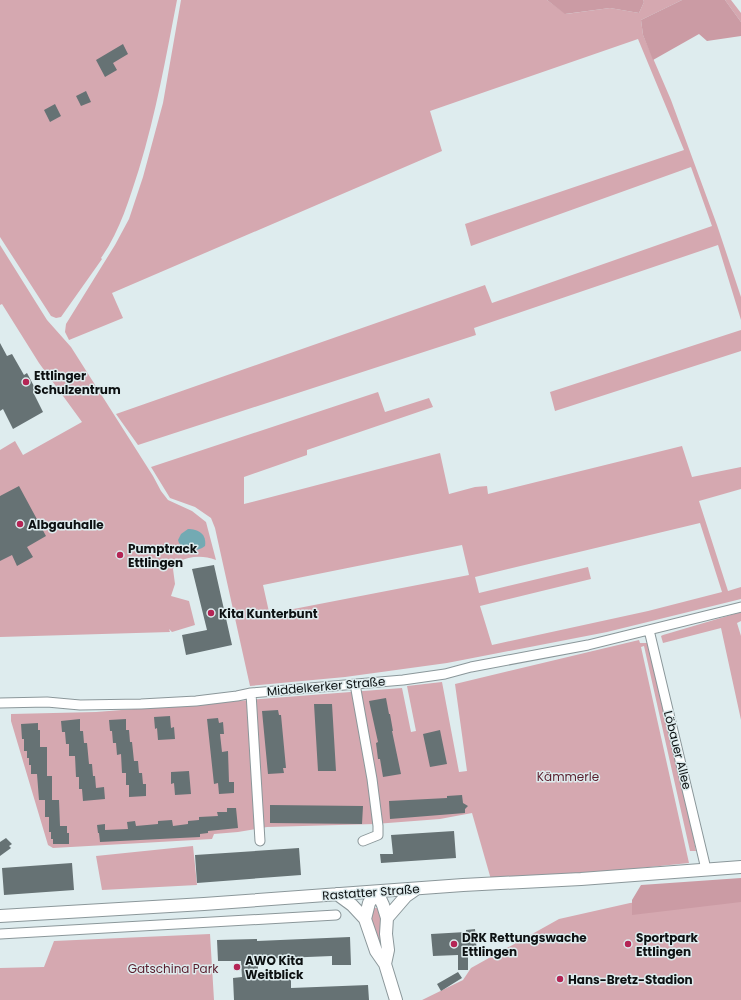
<svg xmlns="http://www.w3.org/2000/svg" width="741" height="1000" font-family="Poppins,sans-serif">
  <rect width="100%" height="100%" fill="#deecee"/>
  <!-- green -->
  <path fill="#d5a8b0" fill-rule="evenodd" d="M0 0H177C166 57 156 113 139 169 129 200 120 231 101 258L102 259 61 317 56 318 51 316 0 237Z
    M181 0H547L566 14 610 8 639 13 644 2 643 0H682L641 20 643 35 671 100 717 225 741 297V320L718 245 474 328 476 335 138 445 116 414 485 285 492 303 712 226 691 167 471 246 465 224 684 150 638 39 430 111 442 151 112 293 123 318 69 340 65 332 66 324 115 245 129 219 143 177 163 103Z
    M725 0H731L741 13V22Z
    M0 245 47 320 71 347 153 476 161 491 168 500 192 511 206 522 216 560C202 555 191 556 177 562L173 569 175 584 171 596 189 601 195 625 172 632 169 629 170 632 0 637V450L15 441 23 455 82 422 39 363 2 304 0 305Z
    M741 330V351L555 411 550 392Z
    M378 392 385 412 429 398 433 407 307 450V455L244 477V504L440 453 449 494 475 487 487 486 488 494 682 446 692 477 741 467V489L699 501 728 591 741 587V599L607 632 447 663 345 677 250 686 215 528 211 518 195 507 170 498 151 467ZM700 523 722 592 648 611 492 645 480 606 591 579 588 567 479 593 475 577ZM462 545 469 575 278 612H269L263 585Z
    M741 612V621L737 623 741 636V720L721 628 663 643 661 636 663 635Z
    M639 640 640 643H648L691 824 696 851H690L644 646 641 647 689 863 492 883 472 813 440 819 375 824 267 827 238 832 214 834 212 839 53 848 48 845 11 721V714L96 712 402 688 411 732 416 731 407 686 442 682 459 772 467 771 455 684Z
    M193 846 197 885 102 890 96 856Z
    M741 890V1000H422L463 980 471 968 559 919 630 903Z
    M371 908H381L383 952 370 923Z
    M210 934 214 1000H0V968L44 967 54 941Z"/>
  <!-- forest -->
  <path fill="#cb9ba4" d="M547 0H643L644 2 639 13 610 8 565 14Z
    M682 0H725L741 22V36L707 41 699 34 653 60 643 35 641 20Z
    M741 878V902L632 915V900L641 885Z"/>
  <!-- water -->
  <path fill="#73aab3" d="M188 529C198 529 207 534 205 546 196 553 181 552 178 540L181 534Z"/>
  <!-- building -->
  <path fill="#667274" d="M123 44 128 54 113 63 117 70 105 77 96 60Z
    M86 91 91 102 81 106 76 96Z
    M55 104 61 116 50 122 44 110Z
    M0 343 7 356 12 354 24 375 27 373 36 390 33 392 43 412 13 429 3 409 0 411Z
    M19 486 46 536 27 547 33 557 17 566 12 555 0 561V496Z
    M214 565 232 645 186 655 182 635 207 630 192 569Z
    M386 698 389 714H390L393 731H392L401 774 383 777 380 759H378L376 743 378 742 369 701Z
    M314 704H332L336 771H318Z
    M278 710 279 715H281L286 768H283L284 773 268 774 262 711Z
    M170 716 171 728 174 727 175 739 158 740 157 728 155 729 154 717Z
    M218 718 219 723 223 722 224 734H220L222 752 228 751 229 782H234V793L219 794 218 783 214 784 207 719Z
    M80 719V731H83L84 743H87L89 764H92L93 776H95L96 788 104 787 105 799 83 801 82 789H79V777H76L75 756H69V744H66L65 732H62L61 721Z
    M126 719V730H129L130 742H132L134 761H138L139 773H142L143 784H146V796L129 797V785H126V773H122L121 754 117 755 116 743H113L112 731H110L109 720Z
    M38 723V730H40V747H47V776H52V800H59L60 826H67V833H69V844H53V839H51V832H49V817H45V800H39L37 774H31V765H29V758H27V751H24V739H22L21 724Z
    M440 730 447 764 430 767 423 734Z
    M189 771 191 794 175 795 174 783 171 784V772Z
    M462 795 463 803 468 806 465 809V813L390 819 389 801 447 798V796Z
    M270 805 363 806 362 824 270 823Z
    M227 808H236L238 828 208 831V833L200 834V837L100 842 99 833H98L97 825 105 824V830L128 829 127 822 135 821 136 826 158 824V821L172 820 173 826 188 824V821L199 820V817L218 816 217 812H227Z
    M454 831 456 858 381 863 380 854H393L391 835Z
    M6 838 12 844 9 846 11 848 0 856V842Z
    M299 848 301 875 197 883 195 855Z
    M72 863 74 890 4 895 2 868Z
    M475 929 477 954H468V970H458V955L433 956 431 934 466 932V930Z
    M350 937 351 965H332V956L258 959V977L291 975V988L368 985 369 1000H234L233 978 242 977 241 961H218L217 940 257 939V941Z
    M458 972 462 978 441 991 437 984Z"/>
  <g fill="none" stroke-linecap="round" stroke-linejoin="round">
    <!-- street casing -->
    <g stroke="#8b979a" stroke-width="11">
      <path id="street" d="M649 630 706 869
        M355 684 372 779 378 826V835L363 841
        M251 693 260 841
        M0 703 47 702 80 705 141 704 196 701 237 696 251 693 403 680 445 674 471 667 588 645 741 607
        M0 934 336 915"/>
    </g>
    <!-- secondary casing -->
    <g stroke="#8b979a" stroke-width="14">
      <path id="secondary" d="M377 892 383 905 387 918 386 934 388 950 385 964
        M337 894 352 905 365 919 376 951 385 964 396 1000
        M0 916 204 904 463 885 581 879 741 867
        M387 918 406 896 416 889
        M365 919 369 903 377 892"/>
    </g>
    <!-- street -->
    <use href="#street" stroke="#fff" stroke-width="9"/>
    <!-- secondary -->
    <use href="#secondary" stroke="#fff" stroke-width="12"/>
  </g>
  <!-- markers -->
  <g fill="#b42555" stroke="#deecee" stroke-width="1.5">
    <circle cx="26" cy="382" r="4"/>
    <circle cx="20" cy="524" r="4"/>
    <circle cx="120" cy="555" r="4"/>
    <circle cx="211" cy="613" r="4"/>
    <circle cx="454" cy="944" r="4"/>
    <circle cx="628" cy="944" r="4"/>
    <circle cx="237" cy="967" r="4"/>
    <circle cx="560" cy="979" r="4"/>
  </g>
  <g text-anchor="middle" dominant-baseline="central" stroke-width="3" stroke-linejoin="round" paint-order="stroke">
    <!-- poi labels -->
    <g font-size="12" font-weight="bold" fill="#0d1112" stroke="#deecee" text-anchor="start">
      <text x="34" y="375">Ettlinger<tspan x="34" dy="14">Schulzentrum</tspan></text>
      <text x="28" y="524">Albgauhalle</text>
      <text x="128" y="548">Pumptrack<tspan x="128" dy="14">Ettlingen</tspan></text>
      <text x="219" y="613">Kita Kunterbunt</text>
      <text x="462" y="937">DRK Rettungswache<tspan x="462" dy="14">Ettlingen</tspan></text>
      <text x="636" y="937">Sportpark<tspan x="636" dy="14">Ettlingen</tspan></text>
      <text x="245" y="960">AWO Kita<tspan x="245" dy="14">Weitblick</tspan></text>
      <text x="568" y="979">Hans-Bretz-Stadion</text>
    </g>
    <!-- street labels -->
    <g font-size="12" fill="#0d1112" stroke="#deecee">
      <text transform="translate(326 686) rotate(-5)">Middelkerker Straße</text>
      <text transform="translate(678 750) rotate(76)">Löbauer Allee</text>
      <text transform="translate(371 892) rotate(-4)">Rastatter Straße</text>
    </g>
    <!-- park labels -->
    <g font-size="12" fill="#591d2d" stroke="#deecee">
      <text x="568" y="776">Kämmerle</text>
      <text x="173" y="968">Gatschina Park</text>
    </g>
  </g>
</svg>
